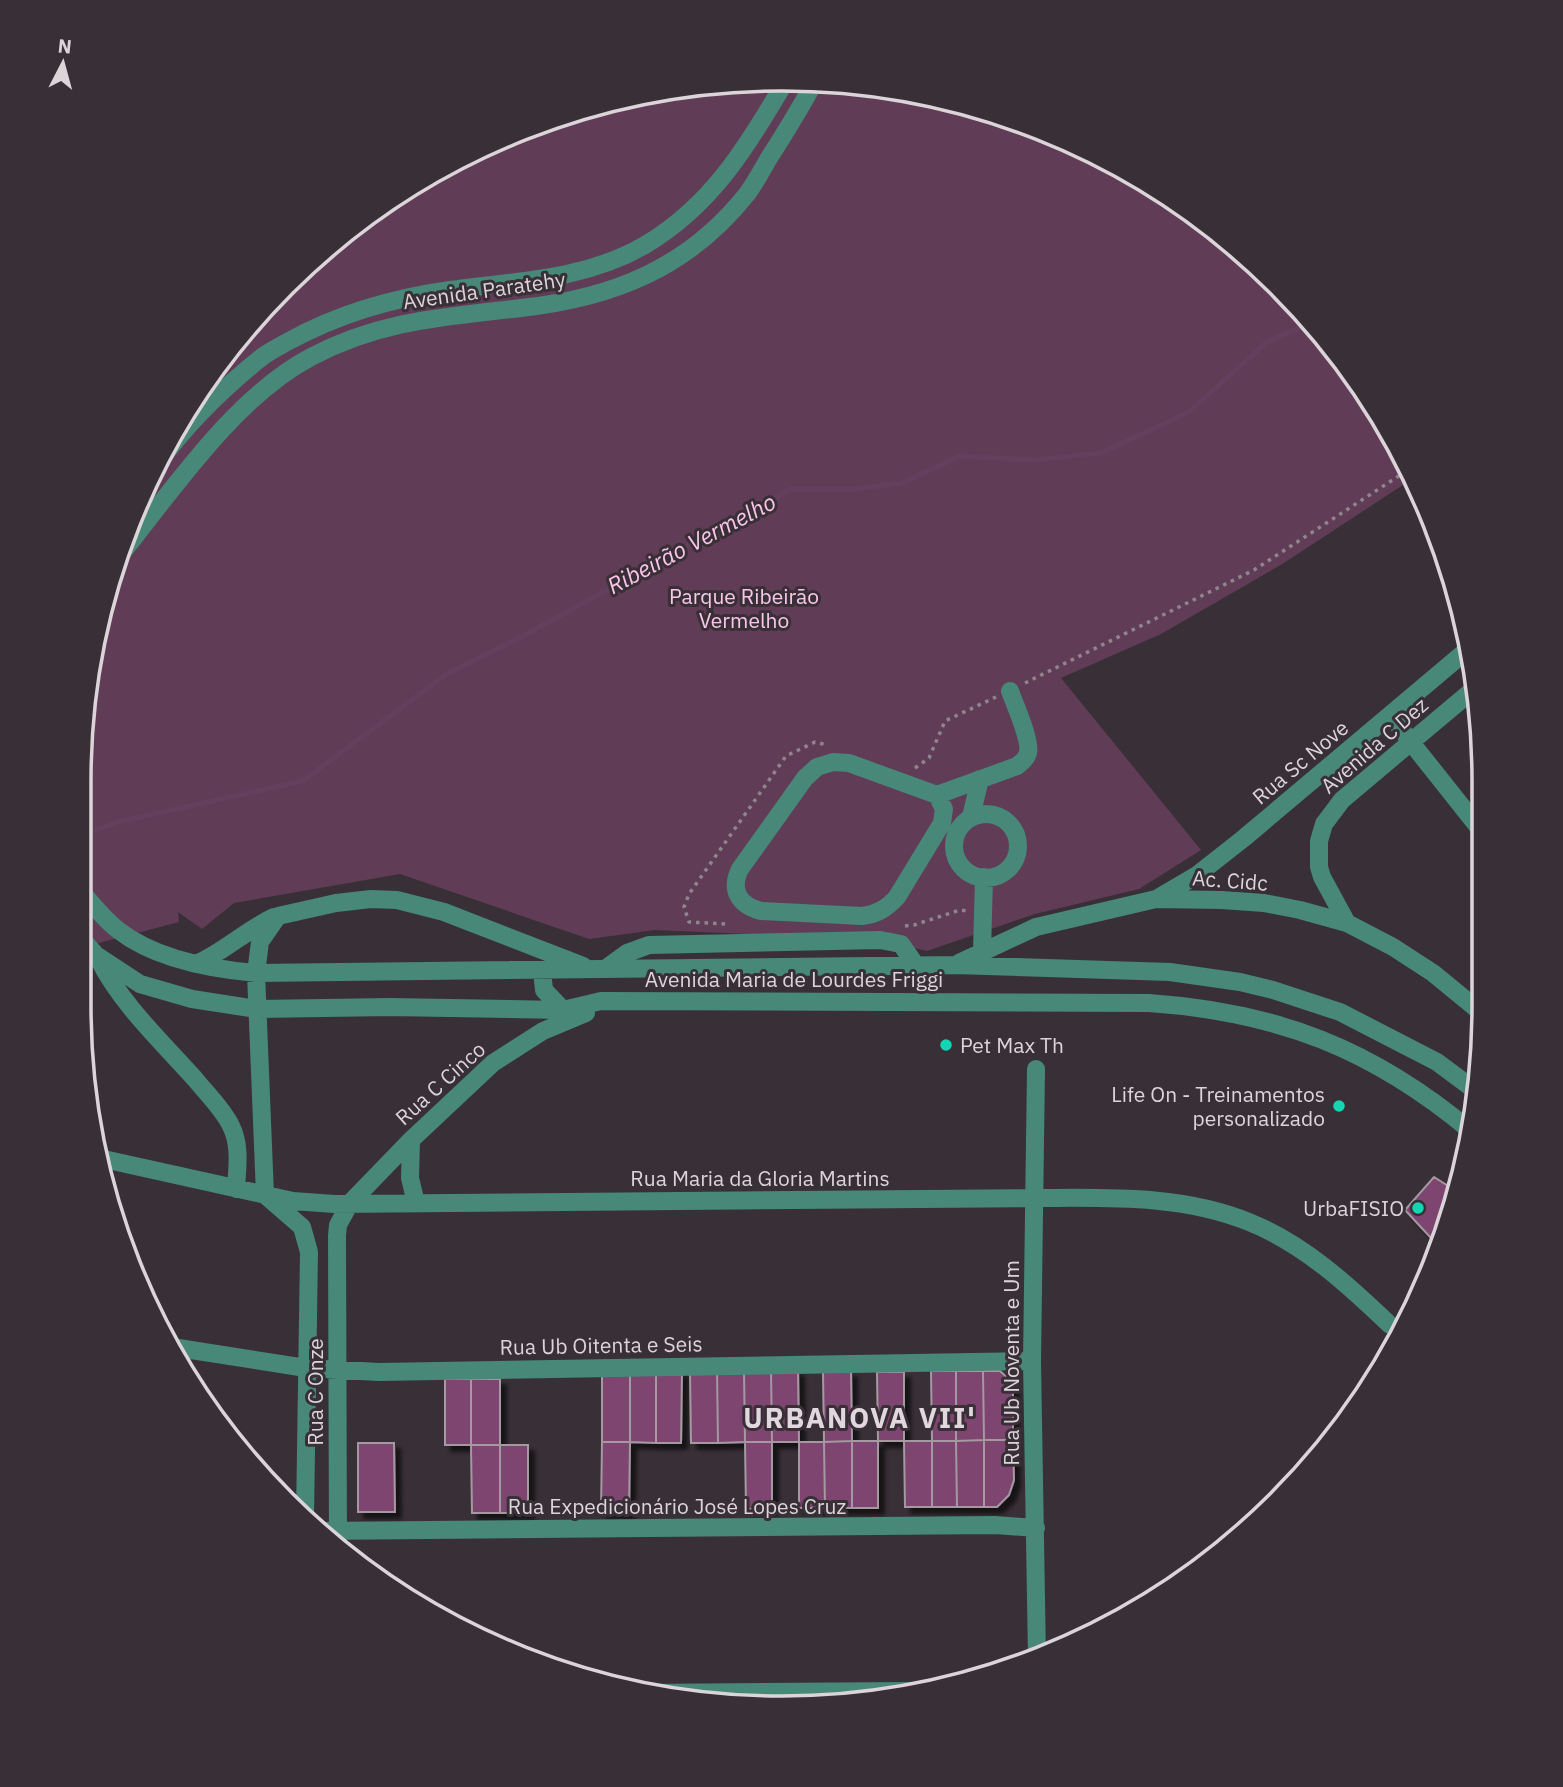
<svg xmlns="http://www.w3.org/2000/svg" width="1563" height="1787" font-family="'IBM Plex Sans',sans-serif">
  <defs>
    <filter id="shadow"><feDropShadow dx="6" dy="6" stdDeviation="2" flood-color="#0009"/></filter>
  </defs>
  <rect width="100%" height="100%" fill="#383036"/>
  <!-- green -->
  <path fill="#613c57" d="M828 80 964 103 1093 151 1210 224 1310 318 1390 430 1412 479 1284 563 1161 634 1061 678 1201 850 1139 889 1035 914 927 951 880 940 655 930 589 939 400 874 234 903 202 929 178 912 179 922 80 948 85 689 116 555 173 430 224 353 318 253 430 173 556 116 690 85Z"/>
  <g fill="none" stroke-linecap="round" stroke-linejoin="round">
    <!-- stream -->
    <path stroke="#65405e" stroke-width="5" d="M82 835 118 822 303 781 448 673 525 635 791 489H855L902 483 960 456 1034 460 1101 453 1189 412 1267 342 1304 326H1315"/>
  </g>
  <!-- building -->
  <path fill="#7e4470" stroke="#a499a1" stroke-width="2" filter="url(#shadow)" d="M1434 1177 1456 1191 1448 1216 1431 1238 1405 1210Z
    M717 1370 718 1443H691L690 1371Z
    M717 1370H744L745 1442 718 1443Z
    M744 1370H771L772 1442H745Z
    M771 1370H798L799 1442H772Z
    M602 1371H630V1442H602Z
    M630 1371H656V1443L630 1442Z
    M656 1371H682L681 1443H656Z
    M823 1371H851L852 1441 824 1442Z
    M931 1371H956V1441H932Z
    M956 1371H983L984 1440 956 1441Z
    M983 1371H1000L1010 1380 1013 1389V1440H984Z
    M877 1372H904V1441H878Z
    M445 1379H471V1445H445Z
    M471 1379H500V1445H471Z
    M984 1440H1013L1014 1480 1009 1495 997 1507H984Z
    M984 1440V1507H957L956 1441Z
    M852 1441H878V1508H852Z
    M852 1441V1508H825L824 1442Z
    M904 1441H932V1507H905Z
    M932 1441H956L957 1507H932Z
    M602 1442H630L629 1513 601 1512Z
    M745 1442H772V1509H746Z
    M799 1442H824L825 1508H799Z
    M358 1443H394L395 1512H358Z
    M471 1445H500V1513H472Z
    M500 1445H528V1513H500Z"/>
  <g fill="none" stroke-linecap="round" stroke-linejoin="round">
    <!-- path -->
    <path stroke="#8d868b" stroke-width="3.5" stroke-dasharray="3.5 5" stroke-linecap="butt" d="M1025 683 1254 570 1408 470
      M915 768 929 758 945 721 996 697
      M725 924 689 922 684 907 689 894 786 756 815 742 827 745
      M905 926 914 925 960 910 968 911"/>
    <!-- minor -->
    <path stroke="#478878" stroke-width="18" d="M158 463C187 424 223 388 262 357 270 351 280 346 289 341 340 313 393 298 450 290 517 281 585 280 645 245 711 206 747 147 785 82
      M114 563C169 495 233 398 311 357 381 320 445 317 521 308 613 298 688 268 747 194 755 183 762 170 769 158 785 133 801 107 815 81
      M1391 715 1410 741 1483 833
      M937 795 944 809 942 823 897 897C886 909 877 914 862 916L761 911C738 905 730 889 740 869L805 778 817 767 833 762 849 763 937 795 1017 766C1021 763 1026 760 1028 753 1031 740 1015 705 1010 691
      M954 846a32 32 0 1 1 64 0a32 32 0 1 1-64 0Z
      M971 817 980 779
      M81 891C92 904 104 919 118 930 155 959 210 969 256 973L955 965 1170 972 1240 982 1273 990 1340 1012 1437 1062 1476 1091
      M1158 898 1197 875 1244 838 1466 651
      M1347 923 1322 877 1319 867V841L1324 824 1342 800 1474 689
      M80 937 96 955 140 984 192 999 257 1009 391 1007 563 1010 601 1001 1149 1003C1278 1012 1373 1049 1472 1132
      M982 952 984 877
      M98 958C121 1004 161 1041 195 1079 207 1094 223 1109 231 1126 241 1146 237 1168 236 1189
      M959 963 1036 927 1156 899 1222 900 1264 903 1300 910 1347 923 1393 947 1433 973 1483 1014
      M196 964C224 952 246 930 274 917
      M605 969 627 953 649 945 880 940 901 944 917 967
      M542 971 544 990 563 1010
      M1036 1069 1032 1361 1037 1658
      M411 1140 410 1178 416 1203
      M99 1158 293 1201 334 1204 1033 1198C1106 1198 1180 1194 1249 1222 1304 1244 1348 1285 1390 1325
      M172 1347 306 1368 379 1372 1032 1361
      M305 1517 309 1252 302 1227 265 1195 256 973 260 942 278 916 336 903 371 899 397 900 444 912 583 966
      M319 1531 995 1525 1036 1528
      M338 1548 337 1236 338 1225 350 1203 411 1140 493 1063 543 1031 586 1013
      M640 1693 908 1691"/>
  </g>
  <!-- markers -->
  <g fill="#14d5b3" stroke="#383036" stroke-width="2.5">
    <circle cx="946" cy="1045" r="7"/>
    <circle cx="1339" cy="1106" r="7"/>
    <circle cx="1418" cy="1208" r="7"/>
  </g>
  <g text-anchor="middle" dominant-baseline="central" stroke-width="6" stroke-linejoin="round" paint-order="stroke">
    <!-- street labels -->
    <g font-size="21" fill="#dbd5d9" stroke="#383036">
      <text transform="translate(484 290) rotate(-8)">Avenida Paratehy</text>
      <text transform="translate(1374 745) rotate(-41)">Avenida C Dez</text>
      <text transform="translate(1300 762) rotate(-40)">Rua Sc Nove</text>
      <text transform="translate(1230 880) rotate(4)">Ac. Cidc</text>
      <text x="794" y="979">Avenida Maria de Lourdes Friggi</text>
      <text transform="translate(440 1083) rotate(-42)">Rua C Cinco</text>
      <text x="760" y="1178">Rua Maria da Gloria Martins</text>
      <text transform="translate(601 1345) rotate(-1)">Rua Ub Oitenta e Seis</text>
      <text transform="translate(1011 1363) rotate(-90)">Rua Ub Noventa e Um</text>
      <text transform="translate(315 1392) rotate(-90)">Rua C Onze</text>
      <text x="677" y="1506">Rua Expedicionário José Lopes Cruz</text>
    </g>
    <!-- park labels -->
    <g font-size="21" fill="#fbc5eb" stroke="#383036">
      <text x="744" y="596">Parque Ribeirão<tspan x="744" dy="24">Vermelho</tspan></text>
    </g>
    <!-- poi labels -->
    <g font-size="21" fill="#dbd5d9" stroke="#383036" text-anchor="end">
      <text x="960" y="1045" text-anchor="start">Pet Max Th</text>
      <text x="1325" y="1094">Life On - Treinamentos<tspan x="1325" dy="24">personalizado</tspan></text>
      <text x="1404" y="1208">UrbaFISIO</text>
    </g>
    <!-- water labels -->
    <g font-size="23" font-style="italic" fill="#fbc5eb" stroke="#383036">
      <text transform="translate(691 543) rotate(-28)">Ribeirão Vermelho</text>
    </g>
    <!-- district labels -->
    <g font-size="28" font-weight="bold" letter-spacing="2" fill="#e2d7de" stroke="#383036">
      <text x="860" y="1417">URBANOVA VII'</text>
    </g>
  </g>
  <!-- crop -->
  <path d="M0 0H1563V1787H0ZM781 91H782A690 690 0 0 1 1472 781V1006A690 690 0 0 1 782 1696H781A690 690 0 0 1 91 1006V781A690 690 0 0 1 781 91Z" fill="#383036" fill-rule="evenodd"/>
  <path fill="none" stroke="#dbd5d9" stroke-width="3.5" d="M781 91H782A690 690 0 0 1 1472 781V1006A690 690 0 0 1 782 1696H781A690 690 0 0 1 91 1006V781A690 690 0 0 1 781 91Z"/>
  <!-- north arrow -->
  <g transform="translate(63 63) rotate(6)" stroke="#383036" stroke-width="5" paint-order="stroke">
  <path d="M0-5L12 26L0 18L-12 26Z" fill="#dbd5d9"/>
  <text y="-10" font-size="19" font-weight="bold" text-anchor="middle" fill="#dbd5d9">N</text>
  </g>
</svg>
